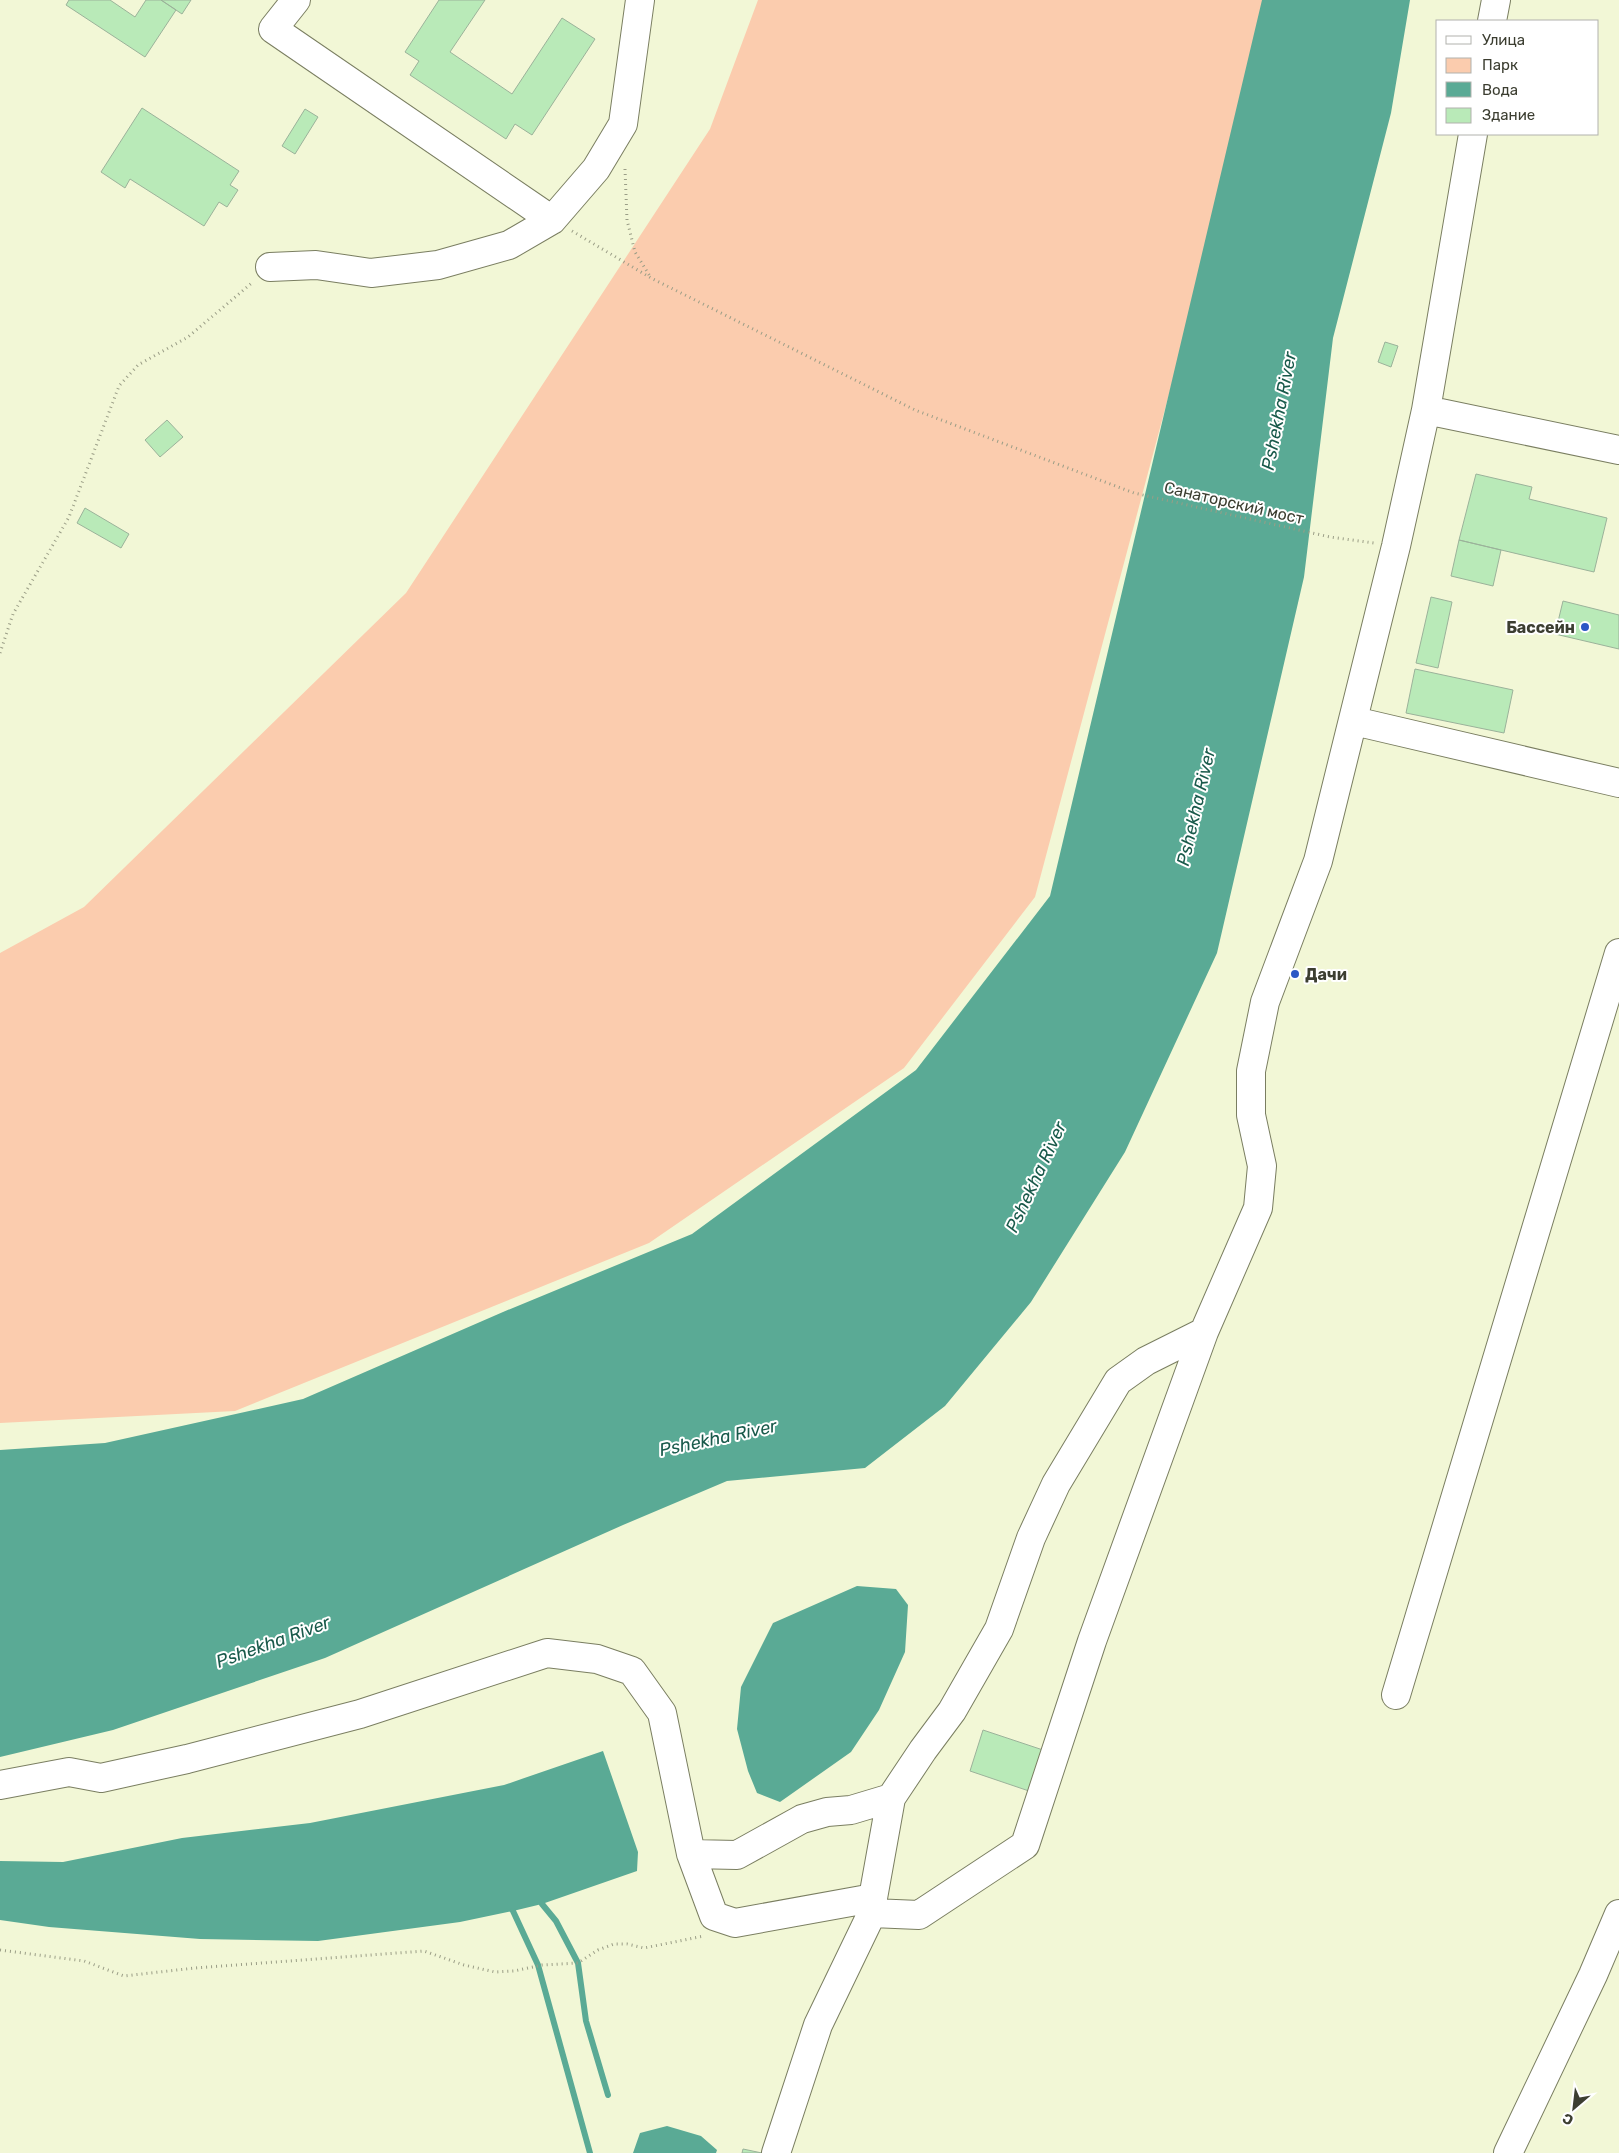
<svg xmlns="http://www.w3.org/2000/svg" width="1619" height="2153" font-family="Rubik,sans-serif">
  <rect width="100%" height="100%" fill="#f2f7d6"/>
  <!-- green -->
  <path fill="#fbccae" d="M758 0H1274L1035 897 904 1068 649 1243 235 1411 0 1423V953L84 907 406 593 710 129Z"/>
  <!-- water -->
  <path fill="#5aaa95" d="M1262 0H1410L1391 113 1333 338 1304 577 1217 953 1125 1152 1031 1302 945 1406 865 1468 727 1481 623 1525 325 1658 113 1730 0 1757V1450L105 1443 303 1399 503 1312 692 1234 916 1070 1050 896Z
    M857 1586 896 1589 908 1605 905 1652 879 1710 851 1752 780 1802 757 1793 748 1771 737 1729 741 1687 773 1623Z
    M603 1751 638 1852 637 1871 542 1904 513 1911 460 1922 318 1941 200 1939 49 1927 0 1920V1861L63 1862 182 1838 310 1823 504 1785Z
    M667 2126 701 2136 717 2150 716 2153H633L640 2133Z"/>
  <g fill="none" stroke-linecap="round" stroke-linejoin="round">
    <!-- stream -->
    <path stroke="#5aaa95" stroke-width="6" d="M542 1904 556 1921 578 1963 586 2021 608 2095
      M513 1911 538 1965 590 2153"/>
  </g>
  <!-- building -->
  <path fill="#b9eab8" stroke="#9bb29a" d="M69 0H110L135 17 146 0H161L176 10 145 57 66 5Z
    M161 0H191L182 14Z
    M439 0H485L450 52 512 94 562 18 595 39 532 135 515 124 506 139 410 75 419 61 405 52Z
    M142 108 239 171 230 185 238 190 227 207 219 202 204 226 130 179 125 188 101 172Z
    M305 109 318 117 295 154 282 146Z
    M1385 342 1398 346 1391 367 1378 362Z
    M167 420 183 437 160 457 145 440Z
    M1476 474 1532 487 1529 499 1607 518 1594 572 1459 540Z
    M85 508 129 534 121 548 77 523Z
    M1459 540 1501 550 1493 586 1451 576Z
    M1431 597 1452 602 1438 668 1416 663Z
    M1563 601 1619 615V649L1555 634Z
    M1415 669 1513 690 1504 733 1406 713Z
    M983 1730 1043 1750 1029 1791 970 1771Z
    M743 2149 762 2153H742Z"/>
  <g fill="none" stroke-linecap="round" stroke-linejoin="round">
    <!-- minor casing -->
    <g stroke="#7a7e61" stroke-width="30">
      <path id="minor" d="M296 0 273 29 552 220
        M1492 21 1496 0
        M270 267 316 265 371 273 438 265 509 245 552 220 596 169 623 124 640 0
        M1426 410 1619 450
        M1354 721 1619 783
        M1396 1695 1619 953
        M0 1785 69 1772 101 1778 187 1759 360 1714 547 1653 597 1659 632 1671 662 1713 691 1854 714 1916 735 1923 873 1898
        M691 1854 737 1855 802 1819 827 1812 851 1810 891 1798
        M872 1913 919 1915 1025 1845 1092 1641 1204 1332
        M776 2153 818 2025 872 1913 873 1898 891 1798 923 1750 952 1711 999 1629 1031 1538 1056 1484 1118 1381 1146 1361 1204 1332 1258 1208 1262 1166 1251 1115V1071L1265 1002 1318 861 1396 546 1426 410 1473 134
        M1508 2153 1593 1975 1619 1914"/>
    </g>
    <!-- path -->
    <path stroke="#9a9d86" stroke-width="3" stroke-dasharray="1 4" stroke-linecap="butt" d="M625 169 627 220 635 252 651 278
      M572 231 651 278 915 410 1134 493 1330 537 1374 543
      M0 653 13 614 69 517 119 386 138 365 188 337 253 282
      M0 1950 84 1961 124 1976 195 1968 424 1951 464 1965 495 1972 514 1971 542 1965 578 1963 598 1950 614 1944H627L644 1948 704 1936"/>
    <!-- minor -->
    <use href="#minor" stroke="#fff" stroke-width="28"/>
  </g>
  <!-- markers -->
  <g fill="#2b57c5" stroke="#fff" stroke-width="2">
    <circle cx="1585" cy="627" r="5"/>
    <circle cx="1295" cy="974" r="5"/>
  </g>
  <g text-anchor="middle" dominant-baseline="central" stroke-width="4" stroke-linejoin="round" paint-order="stroke">
    <!-- street labels -->
    <g font-size="16" fill="#3c3e31" stroke="#fff">
      <text transform="translate(1234 503) rotate(13)">Санаторский мост</text>
    </g>
    <!-- poi labels -->
    <g font-size="16" font-weight="bold" fill="#3c3e31" stroke="#fff" text-anchor="end">
      <text x="1575" y="627">Бассейн</text>
      <text x="1305" y="974" text-anchor="start">Дачи</text>
    </g>
    <!-- water labels -->
    <g font-size="18" font-style="italic" fill="#195a4b" stroke="#fff">
      <text transform="translate(1279 411) rotate(-79)">Pshekha River</text>
      <text transform="translate(1196 807) rotate(-77)">Pshekha River</text>
      <text transform="translate(1036 1177) rotate(-65)">Pshekha River</text>
      <text transform="translate(718 1438) rotate(-12)">Pshekha River</text>
      <text transform="translate(273 1642) rotate(-20)">Pshekha River</text>
    </g>
  </g>
  <!-- legend -->
  <rect x="1436" y="20" width="162" height="115" fill="#ffffff" stroke="#b1b2ad"/>
  <rect x="1446" y="36" width="25" height="8" fill="#ffffff" stroke="#b1b2ad"/>
  <text x="1482" y="45" font-size="15" fill="#3c3e31">Улица</text>
  <rect x="1446" y="58" width="25" height="15" fill="#fbccae" stroke="#b1b2ad"/>
  <text x="1482" y="70" font-size="15" fill="#3c3e31">Парк</text>
  <rect x="1446" y="82" width="25" height="15" fill="#5aaa95" stroke="#b1b2ad"/>
  <text x="1482" y="95" font-size="15" fill="#3c3e31">Вода</text>
  <rect x="1446" y="108" width="25" height="15" fill="#b9eab8" stroke="#b1b2ad"/>
  <text x="1482" y="120" font-size="15" fill="#3c3e31">Здание</text>
  <!-- north arrow -->
  <g transform="translate(1574 2108) rotate(208)" stroke="#ffffff" stroke-width="4" paint-order="stroke">
  <path d="M0-4L9 19L0 12L-9 19Z" fill="#3c3e31"/>
  <text y="-8" font-size="14" font-weight="bold" text-anchor="middle" fill="#3c3e31">С</text>
  </g>
</svg>
